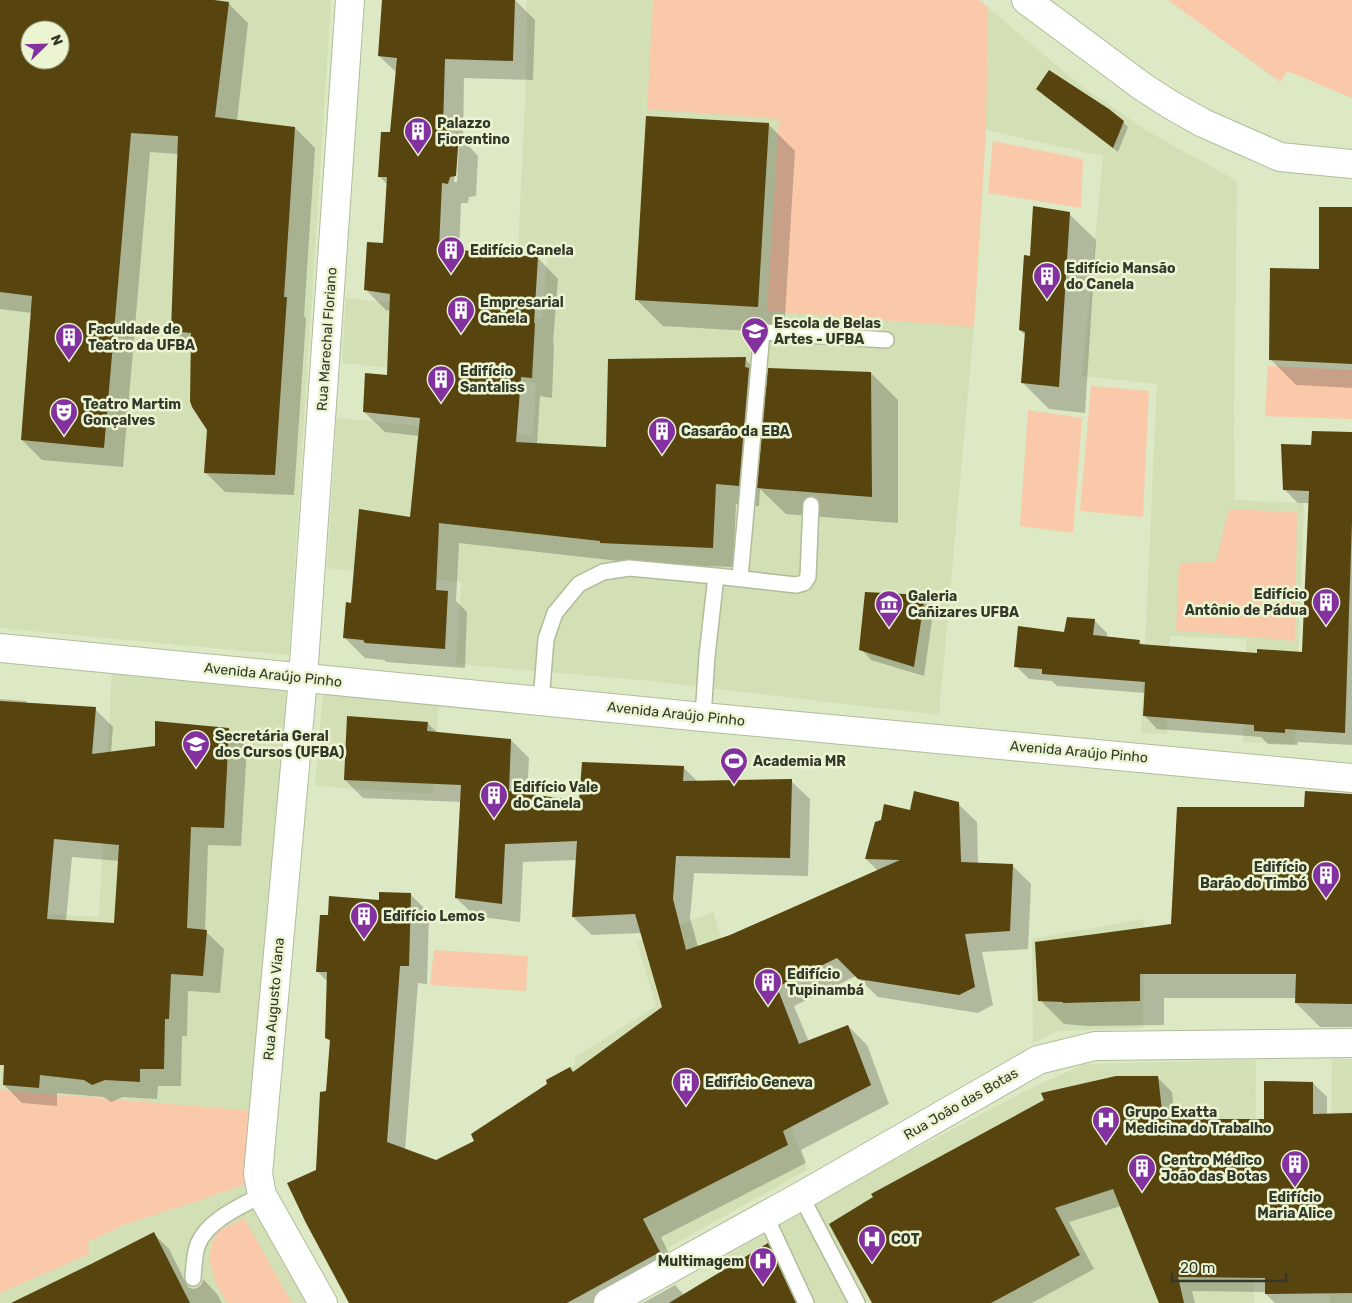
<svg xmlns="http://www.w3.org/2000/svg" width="1352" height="1303" font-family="Rubik,sans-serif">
  <rect width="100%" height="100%" fill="#dde8c5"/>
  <!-- built -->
  <path fill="#d3dfb5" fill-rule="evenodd" d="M0 0H331L289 655 0 628ZM30 30H60V60H30Z
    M527 0H979L1077 83 1149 132 1237 181 1234 418 1235 500 1304 503 1295 744 1243 742 1246 639 1170 636 1167 734 1141 733 1157 384 1082 376 1103 156 986 130 974 327 939 715 642 680 456 664 461 582 327 568 337 418 474 431 533 435 536 383 342 363 346 298 542 319 548 248 518 246 526 85Z
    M112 667 294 685 254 1111 0 1090V1011L11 912 99 917Z
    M323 693 439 701 433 794 315 786Z
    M713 912 733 975 807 1170 660 1252 570 1067 575 1064 574 1058 656 1006 637 942Z
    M1144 919 1143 1028 1057 1031 1033 1043 1032 939Z
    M1332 1059H1352V1303H1330Z
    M1256 1060 1254 1303H737L716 1262 857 1180 1027 1090 1085 1064Z
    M246 1184 312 1303H0V1243L88 1242 126 1224 198 1201Z"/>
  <!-- green -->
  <path fill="#f9c9a9" d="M653 0H979L988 7 986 130 974 327 767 311 779 119 647 109Z
    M1168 0H1352V98L1287 71 1280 82Z
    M993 141 1083 159 1081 208 988 193Z
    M1268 366 1352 370V419L1265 416Z
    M1091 386 1149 391 1143 517 1080 511Z
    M1028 410 1082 418 1073 533 1020 526Z
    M1229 509 1297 512 1295 641 1176 630 1179 563 1216 562Z
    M434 950 528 956 526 991 430 985Z
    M0 1090 254 1111 246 1184 198 1201 126 1224 88 1242 89 1254 0 1293Z
    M244 1218 292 1303H227L215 1281 209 1260 212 1243 219 1231Z"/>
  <!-- shadow -->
  <path fill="#0003" fill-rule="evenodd" d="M0 0H204L228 3 248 23 237 121 295 128 315 148 304 316 306 318 294 495 225 492 205 472 208 430 192 351 172 331 178 154 150 152 123 467 42 460 22 440 32 313 0 309ZM30 30H60V60H30Z
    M383 0H515L535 20 533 80 464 78 463 140 478 156 476 196 469 197 468 203H461L459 251 538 258 558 279 553 343 554 344 552 398 540 396 537 444 608 448 745 359 765 379V385L768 388 871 373 898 400V523L786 514 760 489 759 506 736 504 733 567 621 563 619 561 459 543 456 601 467 612 465 668 386 662 384 660 365 658 345 638 352 604 411 518 419 436 385 432 364 412 388 376 391 311 386 310 366 290 384 244 387 184 379 176 391 133 397 73 379 56ZM457 140 459 142 457 182H454Z
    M1042 94 1123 122 1128 127 1118 152Z
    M768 124 795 151 784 333 663 326 636 299Z
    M1352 208V388L1296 385 1270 359 1321 270Z
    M1069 214 1096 240 1085 413 1049 409 1022 382 1026 336 1020 330 1031 257Z
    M1352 433V745L1298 742 1297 745 1268 744 1261 737 1157 729 1145 716 1146 693 1057 686 1052 681 1029 679 1016 666 1065 633 1094 620 1107 633V638L1139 641 1144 646 1258 654H1303L1309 503H1298L1285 490 1312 446Z
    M924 596 934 606 924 676 871 660 861 649Z
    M0 699 26 701 28 704 95 709 113 727 111 753 156 748 229 729 247 747 241 846 208 845 205 931 224 949 220 993 188 991 187 1036H182L181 1086H158L157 1099 123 1097 111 1102 104 1097 57 1093V1106L22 1103 4 1085 6 1056 0 1055ZM72 857 119 861 115 925 66 921Z
    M427 723 438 733 511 740 529 758 527 795 580 802 683 767 698 782 791 781 810 799 808 876 694 873 690 918 698 947 731 936 878 871 866 859 911 811 958 804 977 822 978 864 1013 866 1031 884 1028 949 982 952 993 1005 978 1013 878 997 856 976 794 1006 809 1042 848 1026 867 1045 889 1104 801 1150 806 1163 661 1237 679 1274 627 1303H350L317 1171 327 1093 331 1042 326 1038 328 982 317 971 329 917 380 901 411 895 429 913 427 984 418 983 405 1150 436 1161 476 1141 570 1069 574 1073 663 1007 641 933 592 935 573 917 577 860 523 862 520 922 475 916 456 898 461 802 363 798 345 780Z
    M1352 796V1027H1320L1296 1003V998H1164V1025L1088 1026 1064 1024 1040 1000 1172 925 1305 808Z
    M1158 1078 1172 1092 1175 1121 1266 1120 1313 1083 1327 1097V1115L1352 1114V1303H1275L1266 1294V1292L1192 1291 1195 1303H1160L1121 1206 1069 1222 1094 1269 1032 1303H873Z
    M154 1234 169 1249 188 1287 193 1289 197 1288 202 1284 203 1279 217 1294 222 1303H13Z
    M767 1244 782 1259 802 1303H643L675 1285 684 1295Z"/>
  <!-- building -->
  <path fill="#57440e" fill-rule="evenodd" d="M0 0H214L229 2 215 117 295 127 284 297H287L275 475 204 473 207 430 192 407 190 401 191 333 171 331 178 136 131 133 104 448 21 440 32 296 0 292ZM30 30H60V60H30Z
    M382 0H515L513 61 445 59 443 127H450L451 134H459L456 176 450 177 448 184 442 183 439 248 538 257 534 323H535L532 378 521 377 516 442 606 447 608 359 746 357 745 367 749 368 739 486 716 484 713 548 600 543V541L439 523 436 590 448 591 445 649 365 643 363 640 343 638 346 602 351 603 359 509 410 517 420 418 363 412 365 373 387 375 390 294 364 290 367 242 383 243 387 177H378L381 132H390L397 58 378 56Z
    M1049 70 1109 109 1124 121 1113 148 1036 89Z
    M646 116 769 123 758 307 635 300Z
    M1033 206 1070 212 1059 387 1021 383 1025 332 1019 330 1024 255 1030 256Z
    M1319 207H1352V364L1269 360 1270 268 1319 269Z
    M768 368 871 372 872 497 757 488Z
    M1312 431 1352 432V521L1345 733 1285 729V733L1254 731V725L1143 716 1145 682 1042 674V669L1014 667 1018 626 1064 632 1067 617 1095 619 1093 635 1140 640 1139 644 1257 653V649L1302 652 1309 491 1283 490 1281 444 1311 445Z
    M865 592 925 595 914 667 859 650Z
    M0 701 96 707 92 754 155 746V721L229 728 224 828 191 827 187 928 207 930 203 976 171 974 169 1019H165L164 1069H140V1082L105 1080 92 1085 84 1080 40 1075 39 1088 3 1085 4 1065H0ZM54 839 119 845 114 923 47 919Z
    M347 716 428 722 427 731 511 739 509 791 579 801 582 762 684 766 683 781 792 779 790 858 676 856 673 899 686 950 730 935 900 860 865 859 875 822 881 820 884 804 910 810 914 791 959 802 961 862 1013 864 1010 931 965 934 975 987 959 995 858 979 837 958 777 987 799 1044 848 1025 871 1085 783 1131 788 1145 643 1219 660 1252 567 1303H349L306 1223 287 1183 316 1170 320 1092 326 1091 330 1040 325 1038 327 972H316L320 915H328L329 896 379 900V892L411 893 409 966H400L387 1142 436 1160 474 1141 471 1134 547 1084 546 1080 570 1067 573 1072 662 1007 635 914 572 917 577 841 505 844 502 904 455 898 461 785 344 780Z
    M1305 791 1352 794V1004L1295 1003 1296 974H1140V1001L1063 1003V1002L1038 1001 1035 942 1171 924 1177 807H1304Z
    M1116 1076H1158L1163 1119H1264V1081L1313 1082V1114L1352 1113V1293L1265 1294V1278L1178 1277 1184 1303H1159L1113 1189 1055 1208 1080 1255 991 1303H872L829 1224 873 1197 871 1194 1044 1100 1041 1093Z
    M154 1232 190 1303H11L93 1263Z
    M768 1243 796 1303H669Z"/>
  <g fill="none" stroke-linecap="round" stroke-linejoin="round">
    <!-- lane casing -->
    <g stroke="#b2bc9a" stroke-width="18">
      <path id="lane" d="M716 576 796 585 804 583 808 577 811 505
        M740 578 762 332 886 340
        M541 701 546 639 555 613 579 584 603 572 629 568 716 576 707 656 703 717
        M801 1196 857 1303
        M765 1215 806 1303
        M193 1278C194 1267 194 1254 198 1244 208 1220 241 1206 262 1195"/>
    </g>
    <!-- street casing -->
    <g stroke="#b2bc9a" stroke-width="30">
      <path id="street" d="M0 648 703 717 1352 778
        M323 1303 262 1195 258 1174 303 678 350 0"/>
    </g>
    <!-- secondary casing -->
    <g stroke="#b2bc9a" stroke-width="30">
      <path id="secondary" d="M608 1303 801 1196 1038 1060 1095 1046 1352 1043"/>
    </g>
    <!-- primary casing -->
    <g stroke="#b2bc9a" stroke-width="30">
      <path id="primary" d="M1026 0 1143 87 1171 105 1203 123 1280 157 1352 164"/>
    </g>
    <!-- lane -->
    <use href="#lane" stroke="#fff" stroke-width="15"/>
    <!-- street -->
    <use href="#street" stroke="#fff" stroke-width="28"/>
    <!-- secondary -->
    <use href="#secondary" stroke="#fff" stroke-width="28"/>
    <!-- primary -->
    <use href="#primary" stroke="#fff" stroke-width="28"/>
  </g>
  <!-- icons -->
  <defs>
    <g id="building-pin" transform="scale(1.4375)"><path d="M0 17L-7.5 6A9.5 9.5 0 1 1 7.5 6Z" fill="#8431a0" stroke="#ebf5d2"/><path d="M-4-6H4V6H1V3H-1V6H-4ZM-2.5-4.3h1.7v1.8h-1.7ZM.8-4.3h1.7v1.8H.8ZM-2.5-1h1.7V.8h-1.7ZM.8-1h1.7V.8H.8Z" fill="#fff"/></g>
    <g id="university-pin" transform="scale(1.4375)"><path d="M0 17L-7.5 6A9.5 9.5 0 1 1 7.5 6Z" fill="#8431a0" stroke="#ebf5d2"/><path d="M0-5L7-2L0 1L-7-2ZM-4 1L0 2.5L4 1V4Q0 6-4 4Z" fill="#fff"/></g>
    <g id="theatre-pin" transform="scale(1.4375)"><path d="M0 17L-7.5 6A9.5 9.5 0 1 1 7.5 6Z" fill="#8431a0" stroke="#ebf5d2"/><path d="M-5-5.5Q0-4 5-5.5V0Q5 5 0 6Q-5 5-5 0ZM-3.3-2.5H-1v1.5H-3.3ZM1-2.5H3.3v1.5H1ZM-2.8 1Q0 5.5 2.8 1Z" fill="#fff"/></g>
    <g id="museum-pin" transform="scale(1.4375)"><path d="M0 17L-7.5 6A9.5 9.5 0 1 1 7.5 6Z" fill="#8431a0" stroke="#ebf5d2"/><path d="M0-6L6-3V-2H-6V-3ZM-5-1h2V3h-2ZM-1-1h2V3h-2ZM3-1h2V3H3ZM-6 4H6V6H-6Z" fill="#fff"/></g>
    <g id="stadium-pin" transform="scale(1.4375)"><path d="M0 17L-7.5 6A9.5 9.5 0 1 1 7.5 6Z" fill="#8431a0" stroke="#ebf5d2"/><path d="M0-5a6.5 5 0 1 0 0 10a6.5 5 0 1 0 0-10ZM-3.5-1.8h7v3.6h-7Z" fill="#fff"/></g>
    <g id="hospital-pin" transform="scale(1.4375)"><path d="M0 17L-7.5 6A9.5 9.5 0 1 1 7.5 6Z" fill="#8431a0" stroke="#ebf5d2"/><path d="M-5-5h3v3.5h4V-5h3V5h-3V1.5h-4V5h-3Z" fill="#fff"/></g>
  </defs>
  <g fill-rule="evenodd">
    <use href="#building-pin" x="418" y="131"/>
    <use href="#building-pin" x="451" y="250"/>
    <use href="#building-pin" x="1047" y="276"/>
    <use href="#building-pin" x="461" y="310"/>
    <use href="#university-pin" x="755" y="331"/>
    <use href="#building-pin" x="69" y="337"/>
    <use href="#building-pin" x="441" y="379"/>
    <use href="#theatre-pin" x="64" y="412"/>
    <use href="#building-pin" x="662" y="431"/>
    <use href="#building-pin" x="1326" y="602"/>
    <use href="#museum-pin" x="889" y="604"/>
    <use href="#university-pin" x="196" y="744"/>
    <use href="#stadium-pin" x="734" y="761"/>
    <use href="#building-pin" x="494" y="795"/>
    <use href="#building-pin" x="1326" y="875"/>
    <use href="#building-pin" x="364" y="916"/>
    <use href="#building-pin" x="768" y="982"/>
    <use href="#building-pin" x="686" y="1082"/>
    <use href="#hospital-pin" x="1106" y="1120"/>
    <use href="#building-pin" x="1295" y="1164"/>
    <use href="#building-pin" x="1142" y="1168"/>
    <use href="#hospital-pin" x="872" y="1239"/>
    <use href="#hospital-pin" x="763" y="1261"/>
  </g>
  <g text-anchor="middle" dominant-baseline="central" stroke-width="5" stroke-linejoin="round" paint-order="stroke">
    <!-- poi labels -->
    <g font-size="14" font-weight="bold" fill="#34382b" stroke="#ebf5d2" text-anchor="start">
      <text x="437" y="123">Palazzo<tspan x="437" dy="16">Fiorentino</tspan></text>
      <text x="470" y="250">Edifício Canela</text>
      <text x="1066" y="268">Edifício Mansão<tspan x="1066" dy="16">do Canela</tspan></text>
      <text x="480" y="302">Empresarial<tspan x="480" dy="16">Canela</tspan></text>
      <text x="774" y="323">Escola de Belas<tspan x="774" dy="16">Artes - UFBA</tspan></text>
      <text x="88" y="329">Faculdade de<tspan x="88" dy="16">Teatro da UFBA</tspan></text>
      <text x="460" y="371">Edifício<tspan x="460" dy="16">Santaliss</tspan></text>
      <text x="83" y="404">Teatro Martim<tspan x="83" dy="16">Gonçalves</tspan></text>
      <text x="681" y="431">Casarão da EBA</text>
      <text x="1307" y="594" text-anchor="end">Edifício<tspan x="1307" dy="16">Antônio de Pádua</tspan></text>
      <text x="908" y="596">Galeria<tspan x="908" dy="16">Cañizares UFBA</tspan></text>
      <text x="215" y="736">Secretária Geral<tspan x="215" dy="16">dos Cursos (UFBA)</tspan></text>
      <text x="753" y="761">Academia MR</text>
      <text x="513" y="787">Edifício Vale<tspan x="513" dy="16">do Canela</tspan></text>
      <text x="1307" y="867" text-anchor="end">Edifício<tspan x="1307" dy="16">Barão do Timbó</tspan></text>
      <text x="383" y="916">Edifício Lemos</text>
      <text x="787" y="974">Edifício<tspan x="787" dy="16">Tupinambá</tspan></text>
      <text x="705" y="1082">Edifício Geneva</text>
      <text x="1125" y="1112">Grupo Exatta<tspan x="1125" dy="16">Medicina do Trabalho</tspan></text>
      <text x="1161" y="1160">Centro Médico<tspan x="1161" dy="16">João das Botas</tspan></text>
      <text x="1295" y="1197" text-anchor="middle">Edifício<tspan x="1295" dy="16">Maria Alice</tspan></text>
      <text x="891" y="1239">COT</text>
      <text x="744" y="1261" text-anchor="end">Multimagem</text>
    </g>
    <!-- street labels -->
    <g font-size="14" fill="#34382b" stroke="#ebf5d2">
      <text transform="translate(327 339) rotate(-86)">Rua Marechal Floriano</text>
      <text transform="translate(273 675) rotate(6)">Avenida Araújo Pinho</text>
      <text transform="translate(676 714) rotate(6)">Avenida Araújo Pinho</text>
      <text transform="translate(1079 752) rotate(5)">Avenida Araújo Pinho</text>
      <text transform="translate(274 999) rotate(-85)">Rua Augusto Viana</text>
      <text transform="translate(961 1104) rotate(-30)">Rua João das Botas</text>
    </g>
  </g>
  <!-- north arrow -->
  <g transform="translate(45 45) rotate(67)"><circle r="24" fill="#ebf5d2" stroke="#a2a98f"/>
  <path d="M0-4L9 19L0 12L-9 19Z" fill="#8431a0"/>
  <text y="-8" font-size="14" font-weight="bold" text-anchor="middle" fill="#34382b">N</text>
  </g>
  <!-- scale -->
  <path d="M1172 1273v8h114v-8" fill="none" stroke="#34382b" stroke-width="2.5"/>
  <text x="1180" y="1273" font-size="15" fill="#34382b" stroke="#ebf5d2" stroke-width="4" paint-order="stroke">20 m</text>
</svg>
